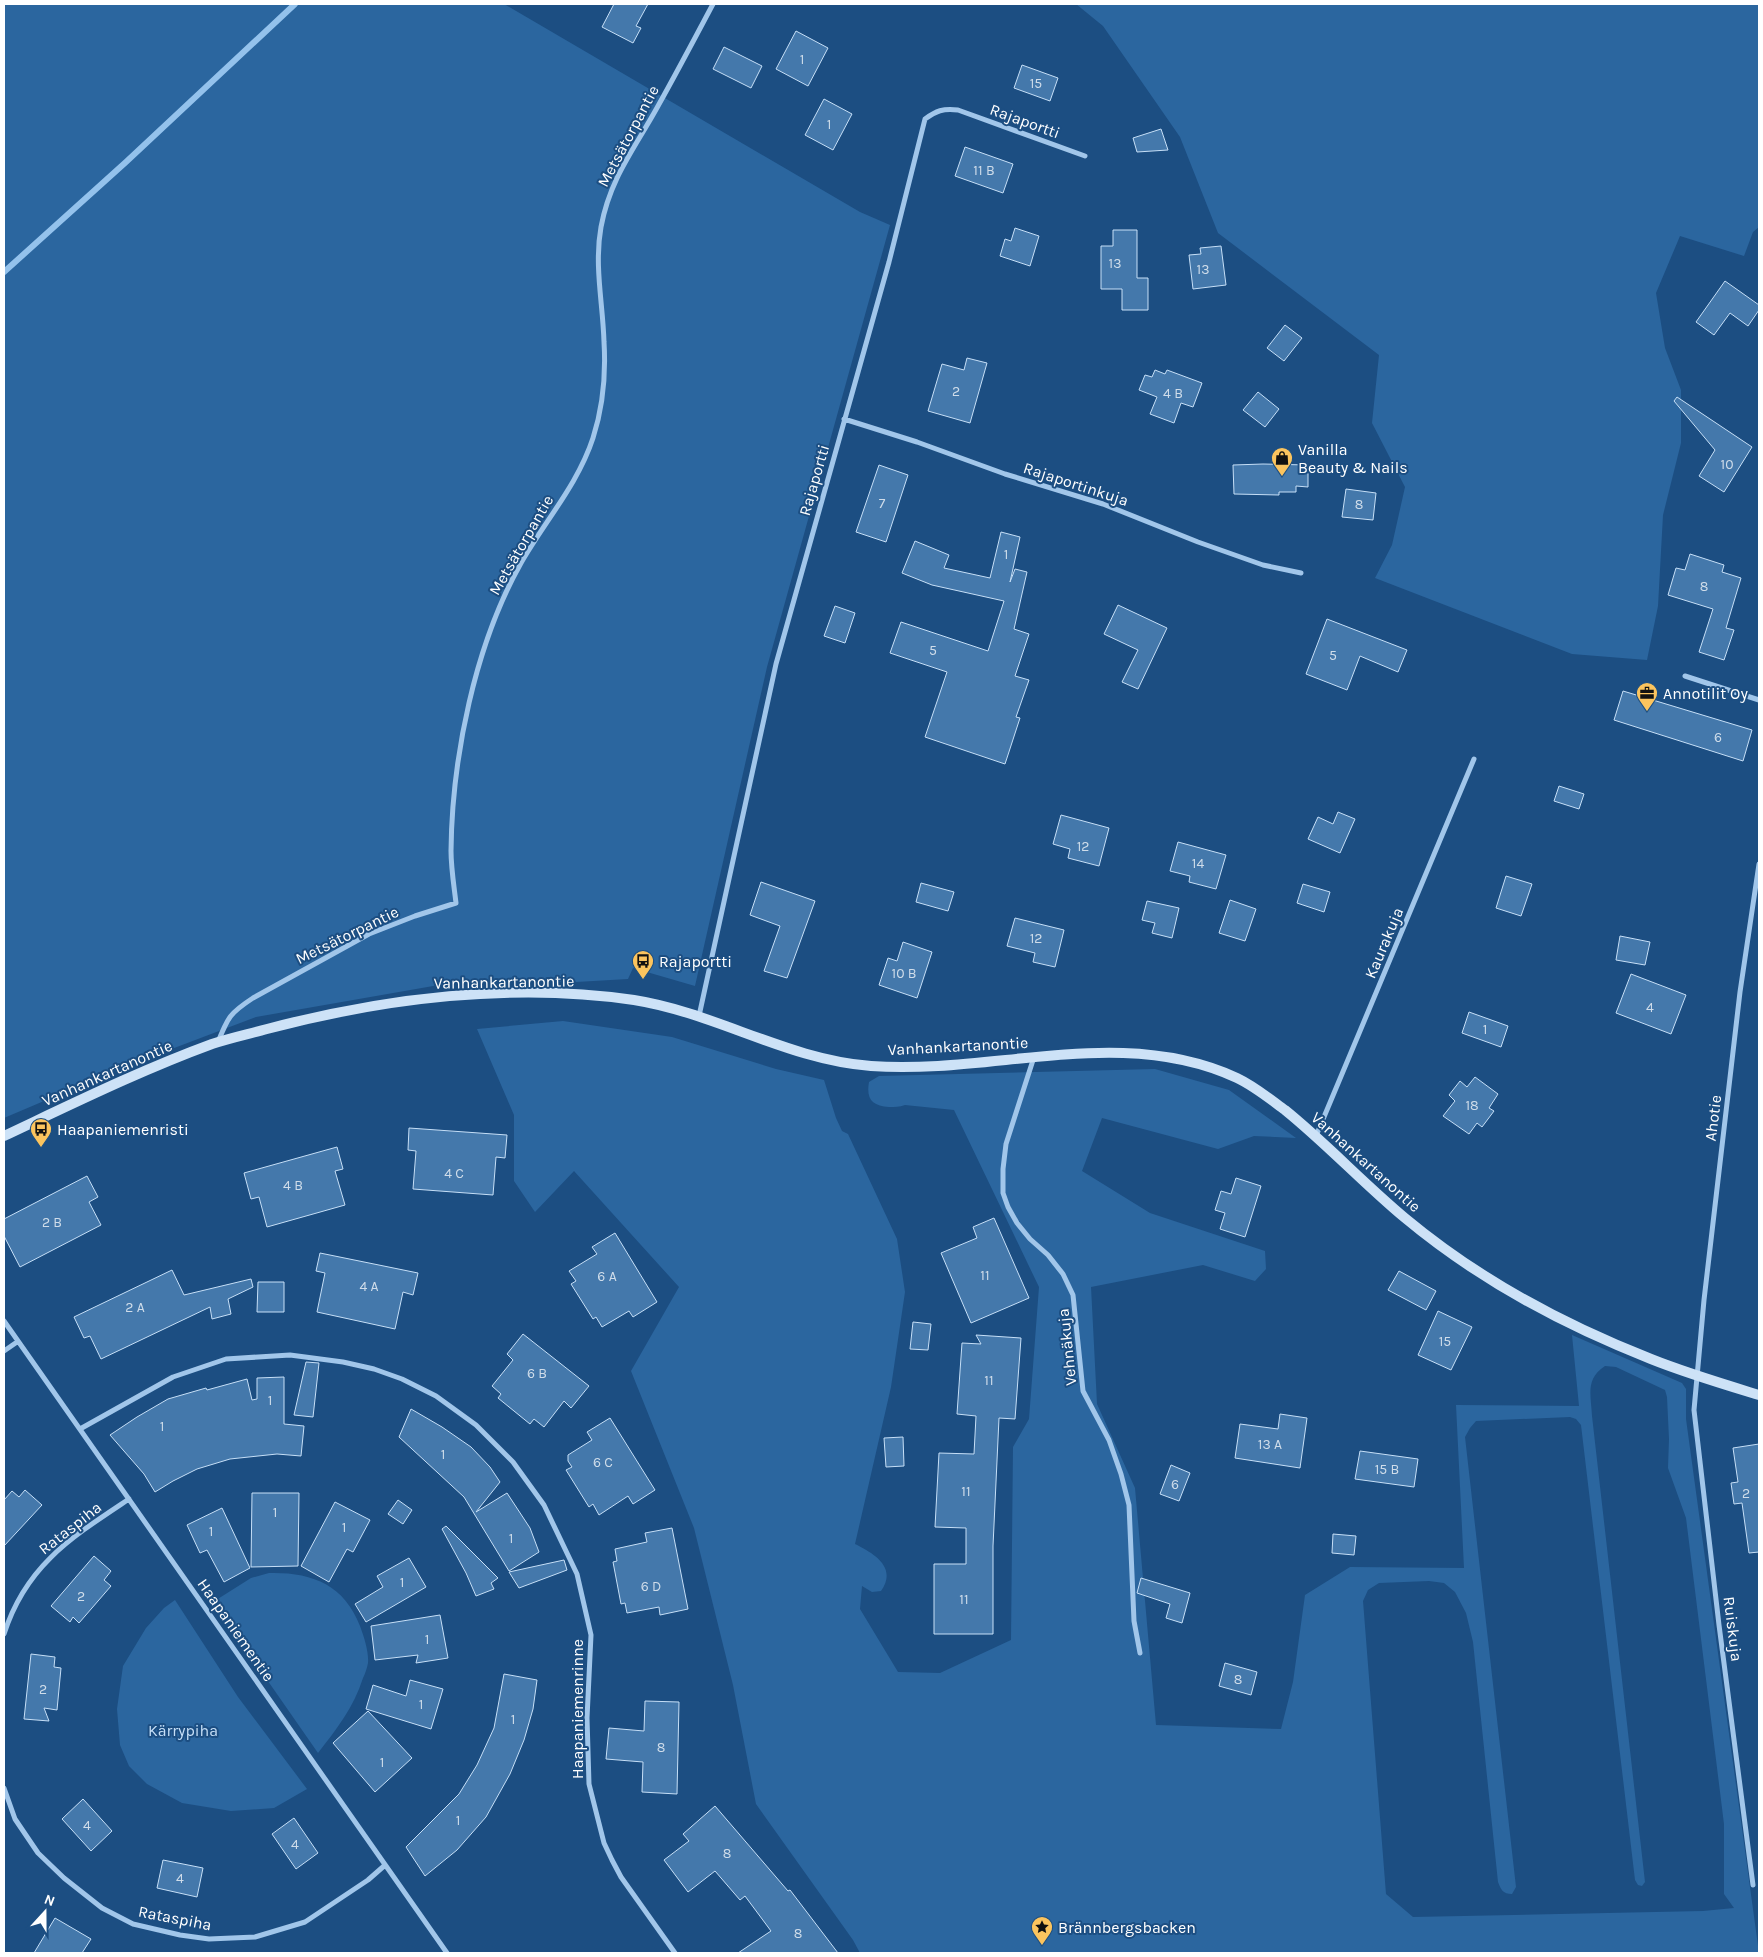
<svg xmlns="http://www.w3.org/2000/svg" width="1763" height="1957" font-family="Karla,sans-serif">
  <rect width="100%" height="100%" fill="#1c4e82"/>
  <!-- green -->
  <path fill="#2b669f" fill-rule="evenodd" d="M4 4H504L860 212 890 225 767 667 695 986 633 968 628 979 576 982H456L256 1017 124 1067 4 1118Z
    M1076 4H1759V227L1753 232 1744 256 1680 236 1656 293 1665 348 1681 390V443L1663 515 1658 606 1647 660 1572 654 1375 578 1392 545 1405 487 1372 423 1379 355 1218 233 1180 137 1103 26Z
    M563 1021 672 1037 776 1069 824 1080 836 1118 842 1131 848 1134 897 1239 905 1292 891 1387 855 1544C873 1553 898 1567 881 1591L872 1592 862 1586 860 1609 898 1672 940 1673 1011 1640 1013 1447 1029 1419 1039 1287 954 1110 905 1105C899 1107 895 1107 889 1107 872 1106 866 1099 869 1082L879 1076 1155 1069 1229 1090 1296 1138 1254 1136 1218 1149 1102 1118 1082 1171 1150 1213 1265 1251 1266 1269 1255 1281 1203 1265 1091 1287 1097 1404 1135 1488 1156 1725 1281 1729 1293 1682 1305 1595 1350 1567 1464 1568 1456 1405 1579 1406 1572 1335 1682 1383 1686 1389V1419L1759 1953H860L853 1940 756 1804 733 1685 694 1528 631 1371 679 1287 574 1171 535 1212 514 1181V1115L477 1029ZM1605 1366 1616 1367 1665 1390 1667 1397 1669 1439 1668 1468 1686 1518 1724 1824V1894L1734 1908 1703 1911 1413 1917 1386 1894 1363 1601 1368 1590 1379 1583 1429 1581 1444 1583 1455 1592 1466 1613 1473 1642 1498 1882C1501 1890 1503 1894 1512 1894L1516 1887 1465 1437 1470 1428 1476 1421 1570 1417 1576 1419 1581 1425 1635 1880 1638 1885 1642 1886 1645 1882 1592 1416C1591 1395 1585 1379 1605 1366Z
    M269 1573C311 1572 344 1584 360 1626 364 1637 369 1652 368 1663 367 1668 365 1674 363 1678 354 1707 336 1730 318 1753L213 1602 251 1578Z
    M175 1600 238 1697 307 1789 274 1808 231 1811 182 1803 147 1784 129 1766 120 1745 117 1709 123 1666 146 1628 164 1608Z"/>
  <g fill="none" stroke-linecap="round" stroke-linejoin="round">
    <!-- stream -->
    <path stroke="#94c2ec" stroke-width="6" d="M4 272 126 162 295 4"/>
  </g>
  <!-- building -->
  <path fill="#4478ab" stroke="#c6dff7" d="M614 4H648L636 26 641 28 633 43 602 27Z
    M796 31 828 48 808 86 776 69Z
    M724 47 762 66 751 88 713 69Z
    M1022 65 1058 78 1050 101 1014 88Z
    M824 99 852 114 833 150 805 135Z
    M1161 129 1168 150 1137 152 1133 138Z
    M965 147 1013 164 1003 193 955 176Z
    M1015 228 1039 236 1030 266 1000 256 1005 239 1011 241Z
    M1113 230H1137V278H1148V310H1122V289H1101V246H1113Z
    M1221 246 1226 285 1193 289 1189 255 1201 254 1200 248Z
    M1725 281 1759 305V310L1748 326 1730 313 1714 335 1696 322Z
    M1285 325 1302 338 1284 361 1267 348Z
    M967 358 987 363 970 423 928 411 942 364 964 370Z
    M1155 370 1165 374 1167 370 1202 383 1193 407 1181 403 1174 423 1150 414 1157 397 1139 390 1145 375 1152 377Z
    M1258 392 1279 409 1265 427 1243 410Z
    M1677 397 1752 447 1724 492 1699 476 1715 450 1674 401Z
    M1263 464 1308 465V487L1296 486V492H1279V495L1234 494 1233 465Z
    M879 465 908 475 886 542 856 532Z
    M1346 489 1376 493 1373 520 1342 517Z
    M1001 532 1020 537 1010 582 1015 569 1027 572 1014 629 1029 634 1015 676 1029 680 1016 717 1020 718 1005 764 925 737 947 672 890 653 901 622 988 651 1004 601 932 585 902 573 915 541 949 555 944 568 990 578Z
    M1690 554 1724 565 1722 572 1741 578 1726 628 1734 630 1724 660 1699 652 1713 609 1668 595 1676 568 1685 570Z
    M1118 605 1167 628 1138 689 1122 682 1138 650 1104 634Z
    M835 606 855 613 845 643 824 636Z
    M1327 619 1407 650 1398 672 1360 656 1347 690 1306 674Z
    M1623 691 1752 730 1743 761 1614 720Z
    M1559 786 1584 794 1579 809 1554 801Z
    M1338 812 1355 819 1340 853 1308 839 1318 817 1333 824Z
    M1061 815 1109 828 1099 866 1068 858 1070 849 1053 844Z
    M1178 842 1226 855 1216 889 1189 882 1190 876 1170 871Z
    M1506 876 1532 884 1521 916 1496 908Z
    M761 882 815 901 787 978 764 971 780 926 750 915Z
    M921 883 954 892 948 911 916 902Z
    M1303 884 1330 892 1324 912 1297 903Z
    M1230 900 1256 909 1245 941 1219 933Z
    M1147 901 1179 908 1172 938 1152 933 1155 923 1142 920Z
    M1015 918 1064 930 1055 967 1033 962 1035 953 1007 946Z
    M1620 936 1650 942 1645 965 1616 960Z
    M903 942 932 952 917 998 879 985 888 958 897 961Z
    M1631 974 1686 995 1671 1034 1616 1013Z
    M1469 1012 1508 1026 1501 1047 1462 1033Z
    M1475 1077 1498 1094 1489 1108 1494 1111 1482 1127 1477 1123 1469 1134 1443 1116 1455 1101 1449 1095 1460 1081 1467 1087Z
    M409 1128 507 1135 505 1158 496 1157 493 1195 413 1189 416 1151 408 1150Z
    M337 1147 343 1169 335 1171 345 1205 267 1227 259 1197 251 1199 244 1173Z
    M87 1176 98 1197 89 1202 101 1225 20 1267 4 1236V1219Z
    M1236 1178 1261 1186 1245 1237 1220 1229 1225 1213 1215 1210 1221 1191 1231 1194Z
    M994 1218 1029 1298 971 1323 941 1253 977 1238 973 1227Z
    M615 1233 657 1302 633 1317 629 1311 602 1327 596 1317 593 1319 571 1284 576 1281 569 1271 597 1254 592 1247Z
    M320 1253 418 1273 413 1295 403 1292 395 1329 317 1312 325 1273 316 1271Z
    M172 1270 184 1295 251 1279 253 1287 228 1299 231 1314 212 1319 210 1307 101 1359 90 1336 84 1338 74 1317Z
    M1399 1271 1436 1291 1426 1310 1388 1290Z
    M258 1282H284V1312H257Z
    M1438 1311 1472 1327 1451 1370 1418 1355Z
    M913 1322 931 1324 928 1350 910 1349Z
    M523 1334 589 1386 571 1408 564 1401 544 1427 534 1419 530 1424 498 1398 501 1394 492 1386 513 1360 507 1354Z
    M976 1335 1021 1338 1015 1419 999 1418 993 1546V1634H934V1564H966V1528L935 1527 939 1453 974 1454 976 1416 957 1414 962 1343 981 1344Z
    M306 1362 319 1363 313 1417 294 1415Z
    M284 1377V1424L304 1426 301 1456 277 1454 230 1459 197 1469 173 1481 155 1492 144 1474 110 1435 137 1417 168 1399 206 1388 207 1390 247 1379 252 1400 257 1399V1378Z
    M411 1409 442 1427 471 1447 490 1467 500 1482 476 1512 507 1493 530 1528 539 1552 509 1571 464 1497 399 1437Z
    M1280 1414 1307 1418 1300 1468 1235 1458 1240 1424 1278 1429Z
    M610 1418 655 1490 633 1504 628 1496 599 1515 593 1504 589 1507 566 1470 572 1467 568 1461V1455L592 1440 587 1432Z
    M903 1437 904 1466 886 1467 884 1438Z
    M1759 1444V1552L1749 1553 1742 1503 1734 1504 1731 1483 1738 1482 1733 1448Z
    M1360 1451 1418 1459 1414 1487 1355 1479Z
    M1171 1465 1190 1473 1179 1501 1160 1494Z
    M25 1490 42 1505 4 1546V1500L12 1491 19 1497Z
    M252 1493H299L298 1566 251 1567Z
    M398 1500 412 1510 403 1524 388 1514Z
    M335 1502 370 1520 353 1552 347 1549 329 1582 301 1566Z
    M222 1508 250 1568 224 1582 207 1550 200 1553 187 1525Z
    M446 1526 498 1578 491 1583 494 1589 476 1596 466 1573 442 1529Z
    M672 1528 688 1609 660 1615 659 1607 627 1613 625 1603 621 1604 613 1562 617 1561 615 1549 647 1542 645 1533Z
    M1333 1534 1356 1536 1354 1555 1332 1553Z
    M94 1556 111 1571 104 1580 111 1586 79 1623 73 1617 70 1622 51 1606Z
    M409 1558 426 1587 366 1622 355 1604 383 1587 377 1576Z
    M564 1560 567 1570 519 1588 509 1572Z
    M1141 1578 1190 1593 1182 1623 1166 1618 1170 1604 1137 1593Z
    M440 1615 448 1658 416 1663 418 1655 375 1660 371 1626Z
    M31 1654 55 1657 54 1667 61 1668 57 1710 44 1708 49 1721 24 1719Z
    M1225 1663 1257 1672 1251 1695 1219 1686Z
    M504 1674 537 1680 533 1709 524 1740 510 1774 486 1817 457 1850 425 1876 406 1847 459 1794 477 1765 494 1728Z
    M410 1680 443 1689 431 1729 366 1709 373 1685 406 1696Z
    M645 1701 679 1702 677 1794 642 1792 643 1762 606 1759 609 1728 644 1731Z
    M368 1711 412 1758 375 1792 333 1743Z
    M83 1799 112 1831 91 1851 62 1819Z
    M715 1806 788 1891 790 1890 838 1953H738L771 1931 745 1896 740 1900 715 1871 688 1892 664 1860 689 1841 683 1834Z
    M294 1818 318 1853 296 1869 272 1834Z
    M163 1860 203 1868 197 1897 157 1888Z
    M55 1918 91 1939 82 1953H34Z"/>
  <g fill="none" stroke-linecap="round" stroke-linejoin="round">
    <!-- street -->
    <path stroke="#a1c6ea" stroke-width="5" d="M844 419 917 442 1005 474 1103 504 1198 542 1263 565 1301 573
      M1685 676 1759 700
      M699 1016 776 664 889 262 925 119C936 111 943 108 958 110L1085 156
      M218 1042C228 1017 230 1013 253 998L369 934 415 916 456 903C454 886 451 868 451 851 452 757 475 645 521 563 545 521 578 484 593 438 603 407 606 375 604 342 603 304 594 266 601 227 610 178 635 148 658 106 677 72 695 38 713 4
      M1034 1057 1006 1144 1003 1169V1193L1008 1207 1017 1223 1030 1239 1048 1255 1063 1274 1073 1295 1083 1391 1109 1440 1121 1474 1129 1505 1134 1621 1140 1653
      M1316 1136 1474 759
      M4 1321 447 1953
      M4 1351 17 1342
      M80 1429 173 1377 226 1359 290 1355 343 1362 374 1369 402 1379 436 1396 476 1425 513 1462 544 1505 577 1574 591 1635 587 1718 589 1784 604 1843 612 1860 621 1877 675 1953
      M4 1634C26 1565 72 1537 129 1499
      M4 1788 15 1819 38 1853 64 1878 102 1908 133 1924 180 1935 209 1939 255 1937 305 1922 368 1880 384 1866
      M1753 1885 1719 1625 1694 1410 1704 1300 1740 992 1759 864"/>
    <!-- secondary -->
    <path stroke="#cde2f7" stroke-width="10" d="M4 1136C72 1104 141 1070 212 1044 230 1038 249 1034 267 1029 384 998 514 982 634 1000 716 1013 788 1060 871 1066 993 1075 1121 1024 1237 1078 1254 1086 1270 1099 1285 1110 1327 1144 1363 1183 1405 1218 1477 1278 1564 1325 1651 1359 1686 1373 1723 1384 1759 1395"/>
  </g>
  <!-- icons -->
  <defs>
    <g id="shop-pin" transform="scale(1.125)"><path d="M0 17L-7.5 6A9.5 9.5 0 1 1 7.5 6Z" fill="#fbc45e" stroke="#1c4e82"/><path d="M-5-2.5h2.3a2.7 3.5 0 0 1 5.4 0H5L5.5 6h-11ZM-1.5-2.5h3a1.5 2.3 0 0 0-3 0Z" fill="#111"/></g>
    <g id="office-pin" transform="scale(1.125)"><path d="M0 17L-7.5 6A9.5 9.5 0 1 1 7.5 6Z" fill="#fbc45e" stroke="#1c4e82"/><path d="M-6-3h4V-5.5h4V-3h4V5H-6ZM-1-4.5V-3h2v-1.5ZM-6 0V1H6V0Z" fill="#111"/></g>
    <g id="bus-pin" transform="scale(1.125)"><path d="M0 17L-7.5 6A9.5 9.5 0 1 1 7.5 6Z" fill="#fbc45e" stroke="#1c4e82"/><path d="M-5-6H5V4H4V6H2V4H-2V6H-4V4H-5ZM-3.5-4V0h7V-4ZM-3.5 1.2v1.5H-2V1.2ZM2 1.2v1.5H3.5V1.2Z" fill="#111"/></g>
    <g id="sight-pin" transform="scale(1.125)"><path d="M0 17L-7.5 6A9.5 9.5 0 1 1 7.5 6Z" fill="#fbc45e" stroke="#1c4e82"/><path d="M0-6L1.8-2.2L6-1.7L2.9 1.2L3.7 5.4L0 3.3L-3.7 5.4L-2.9 1.2L-6-1.7L-1.8-2.2Z" fill="#111"/></g>
  </defs>
  <g fill-rule="evenodd">
    <use href="#shop-pin" x="1282" y="458"/>
    <use href="#office-pin" x="1647" y="693"/>
    <use href="#bus-pin" x="643" y="961"/>
    <use href="#bus-pin" x="41" y="1129"/>
    <use href="#sight-pin" x="1042" y="1927"/>
  </g>
  <g text-anchor="middle" dominant-baseline="central" stroke-width="4" stroke-linejoin="round" paint-order="stroke">
    <!-- number labels -->
    <g font-size="14" fill="#d0ddea">
      <text x="802" y="59">1</text>
      <text x="1036" y="83">15</text>
      <text x="829" y="124">1</text>
      <text x="984" y="170">11 B</text>
      <text x="1115" y="263">13</text>
      <text x="1203" y="269">13</text>
      <text x="956" y="391">2</text>
      <text x="1173" y="393">4 B</text>
      <text x="1727" y="464">10</text>
      <text x="882" y="503">7</text>
      <text x="1359" y="504">8</text>
      <text x="1006" y="554">1</text>
      <text x="1704" y="586">8</text>
      <text x="933" y="650">5</text>
      <text x="1333" y="655">5</text>
      <text x="1718" y="737">6</text>
      <text x="1083" y="846">12</text>
      <text x="1198" y="863">14</text>
      <text x="1036" y="938">12</text>
      <text x="904" y="973">10 B</text>
      <text x="1650" y="1007">4</text>
      <text x="1485" y="1029">1</text>
      <text x="1472" y="1105">18</text>
      <text x="454" y="1173">4 C</text>
      <text x="293" y="1185">4 B</text>
      <text x="52" y="1222">2 B</text>
      <text x="985" y="1275">11</text>
      <text x="607" y="1276">6 A</text>
      <text x="369" y="1286">4 A</text>
      <text x="135" y="1307">2 A</text>
      <text x="1445" y="1341">15</text>
      <text x="537" y="1373">6 B</text>
      <text x="989" y="1380">11</text>
      <text x="270" y="1400">1</text>
      <text x="162" y="1426">1</text>
      <text x="1270" y="1444">13 A</text>
      <text x="443" y="1454">1</text>
      <text x="603" y="1462">6 C</text>
      <text x="1387" y="1469">15 B</text>
      <text x="1175" y="1484">6</text>
      <text x="966" y="1491">11</text>
      <text x="1746" y="1493">2</text>
      <text x="275" y="1512">1</text>
      <text x="344" y="1527">1</text>
      <text x="211" y="1531">1</text>
      <text x="511" y="1538">1</text>
      <text x="402" y="1582">1</text>
      <text x="651" y="1586">6 D</text>
      <text x="81" y="1596">2</text>
      <text x="964" y="1599">11</text>
      <text x="427" y="1639">1</text>
      <text x="1238" y="1679">8</text>
      <text x="43" y="1689">2</text>
      <text x="421" y="1704">1</text>
      <text x="513" y="1719">1</text>
      <text x="661" y="1747">8</text>
      <text x="382" y="1762">1</text>
      <text x="458" y="1820">1</text>
      <text x="87" y="1825">4</text>
      <text x="295" y="1844">4</text>
      <text x="727" y="1853">8</text>
      <text x="180" y="1878">4</text>
      <text x="798" y="1933">8</text>
    </g>
    <!-- street labels -->
    <g font-size="16" fill="#fff" stroke="#1c4e82">
      <text transform="translate(1025 121) rotate(20)">Rajaportti</text>
      <text transform="translate(628 136) rotate(-62)">Metsätorpantie</text>
      <text transform="translate(814 480) rotate(-74)">Rajaportti</text>
      <text transform="translate(1076 484) rotate(18)">Rajaportinkuja</text>
      <text transform="translate(521 545) rotate(-60)">Metsätorpantie</text>
      <text transform="translate(347 935) rotate(-26)">Metsätorpantie</text>
      <text transform="translate(1384 943) rotate(-67)">Kaurakuja</text>
      <text transform="translate(504 982) rotate(-1)">Vanhankartanontie</text>
      <text transform="translate(958 1046) rotate(-3)">Vanhankartanontie</text>
      <text transform="translate(107 1073) rotate(-24)">Vanhankartanontie</text>
      <text transform="translate(1713 1118) rotate(-83)">Ahotie</text>
      <text transform="translate(1366 1162) rotate(42)">Vanhankartanontie</text>
      <text transform="translate(1067 1347) rotate(-96)">Vehnäkuja</text>
      <text transform="translate(70 1528) rotate(-38)">Rataspiha</text>
      <text transform="translate(1733 1629) rotate(83)">Ruiskuja</text>
      <text transform="translate(236 1630) rotate(55)">Haapaniementie</text>
      <text transform="translate(577 1709) rotate(-90)">Haapaniemenrinne</text>
      <text transform="translate(175 1918) rotate(11)">Rataspiha</text>
    </g>
    <!-- poi labels -->
    <g font-size="16" fill="#fff" stroke="#1c4e82" text-anchor="start">
      <text x="1298" y="449">Vanilla<tspan x="1298" dy="18">Beauty &amp; Nails</tspan></text>
      <text x="1663" y="693">Annotilit Oy</text>
      <text x="659" y="961">Rajaportti</text>
      <text x="57" y="1129">Haapaniemenristi</text>
      <text x="1058" y="1927">Brännbergsbacken</text>
    </g>
    <!-- park labels -->
    <g font-size="16" fill="#c6dff7" stroke="#1c4e82">
      <text x="183" y="1730">Kärrypiha</text>
    </g>
  </g>
  <!-- border -->
  <rect width="1763" height="1957" fill="none" stroke="#ffffff" stroke-width="10"/>
  <!-- north arrow -->
  <g transform="translate(45 1912) rotate(21)" stroke="#1c4e82" stroke-width="4" paint-order="stroke">
  <path d="M0-4L9 19L0 12L-9 19Z" fill="#ffffff"/>
  <text y="-8" font-size="14" font-weight="bold" text-anchor="middle" fill="#ffffff">N</text>
  </g>
</svg>
